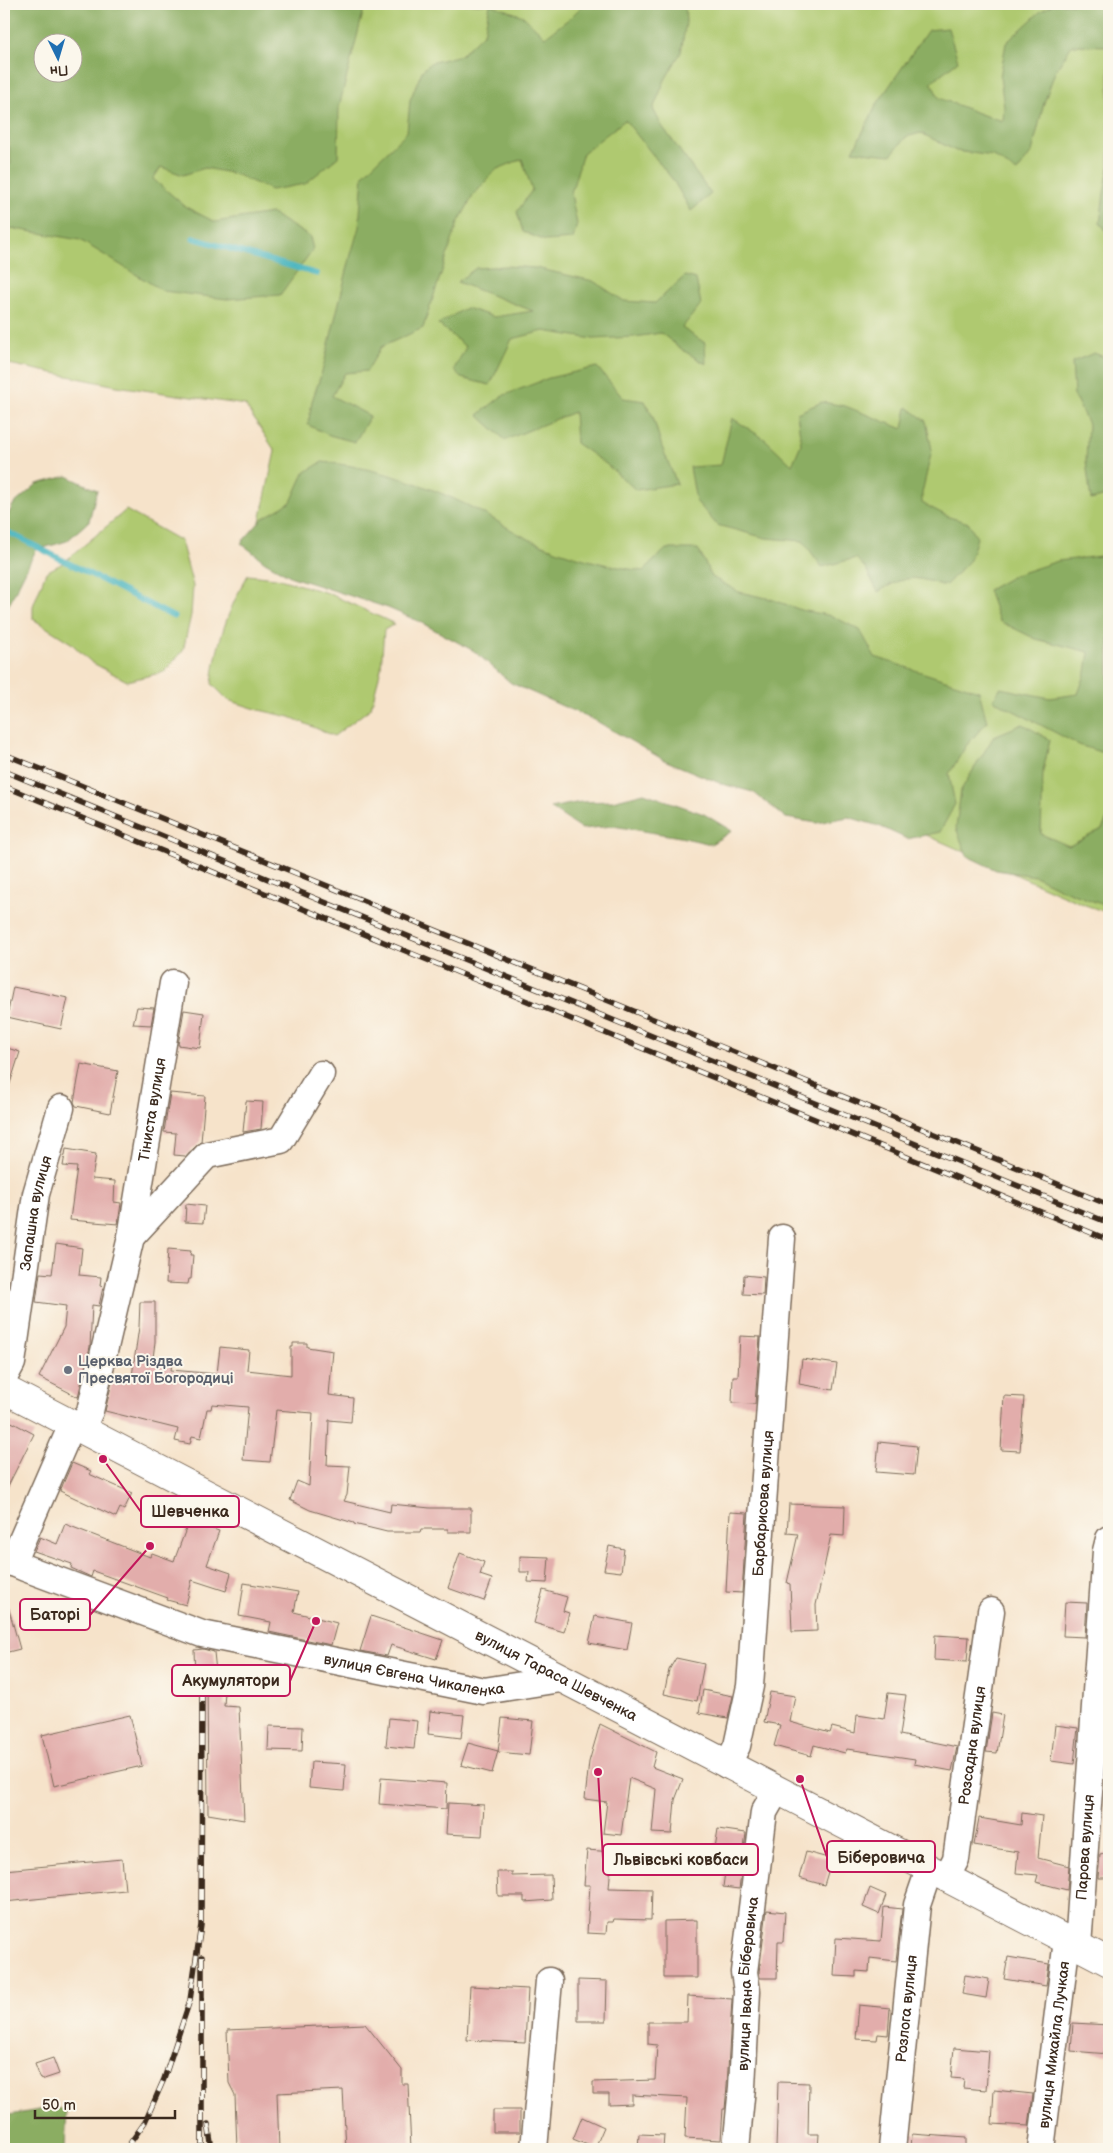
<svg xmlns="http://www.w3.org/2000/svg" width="1113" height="2153" font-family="'Balsamiq Sans',sans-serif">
  <rect width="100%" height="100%" fill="#fbf7ec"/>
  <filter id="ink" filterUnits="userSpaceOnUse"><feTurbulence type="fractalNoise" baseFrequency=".02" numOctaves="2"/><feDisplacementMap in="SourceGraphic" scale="10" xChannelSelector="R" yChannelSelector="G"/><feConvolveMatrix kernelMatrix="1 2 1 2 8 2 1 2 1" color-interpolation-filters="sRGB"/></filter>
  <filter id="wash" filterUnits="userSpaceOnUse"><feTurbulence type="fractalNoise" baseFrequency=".0096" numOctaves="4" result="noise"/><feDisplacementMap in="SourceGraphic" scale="20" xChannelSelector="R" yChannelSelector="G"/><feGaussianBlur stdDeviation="1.12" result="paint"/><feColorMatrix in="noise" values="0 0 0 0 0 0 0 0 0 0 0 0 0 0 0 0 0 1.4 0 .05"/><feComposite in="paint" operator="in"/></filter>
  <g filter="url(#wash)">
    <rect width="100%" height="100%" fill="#f6e3ca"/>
    <!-- green -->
    <path fill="#afc96f" stroke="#757a46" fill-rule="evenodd" d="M4 4H1109V913L1085 905 256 540 275 451 245 405 117 386 4 363ZM42 42H72V72H42Z
      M126 510 181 541 193 586 191 615 183 651 164 672 127 681 91 662 71 643 33 619V606L46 572 63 563Z
      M248 575 276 578 328 593 395 624 384 630 381 668 371 708 334 736 290 717 259 710 228 700 212 684C216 645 228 609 248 575Z"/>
    <!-- forest -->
    <path fill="#8bad62" stroke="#636c40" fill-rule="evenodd" d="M4 4H362L363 13 339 107 338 157 305 184 271 190 235 174 205 168 183 175 161 167 153 179 186 207 215 222 271 213 310 237 313 249 280 295 227 299 163 291 80 240 4 227V164H11L8 132 4 113ZM72 42V72H42V42Z
      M490 4 523 16 545 37 570 18 584 4H685L686 22 681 52 665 80 653 109 662 126 711 194 691 211 673 180 625 120 583 153 571 193 577 224 573 239 546 241 523 232 517 212 532 190 522 159 495 170 473 196 458 223 423 328 381 347 367 371 345 373 332 396 370 416 355 442 329 435 308 425 312 401 322 372 350 258 359 227 363 175 407 132 410 100 422 71 430 63 461 55 484 33Z
      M1053 4H1109V46L1072 45 1055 72 1044 103 1032 152 1017 172 993 156 956 151 921 133 906 137 891 155 853 151 877 104 928 30 948 28 958 61 931 82 939 98 983 115 1003 121 1004 107 1000 77 1006 43 1041 11Z
      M1109 167V234L1100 223 1104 193Z
      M506 266 536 268 593 281 624 301 655 303 685 276 696 279 701 304 682 328 705 343 706 364 684 351 661 333 634 337 593 339 544 331 512 339 490 385 461 378 454 369 466 347 438 324 466 308 494 317 533 311 457 282 476 268Z
      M1094 353 1109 359V481L1106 496 1091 500 1086 461 1088 424 1074 395 1072 362Z
      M597 367 623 398 645 401 653 417 662 447 677 484 636 490 606 464 576 443 574 412 505 440 478 415 502 396 549 378Z
      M822 402 845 406 903 429 907 407 926 421 932 450 922 493V503L949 517 969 523 977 538 970 560 945 586C913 576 908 574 878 592L866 569 856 558 822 567 803 541 766 538 717 525 696 501 690 467 721 465 732 418 766 440 792 465 801 444 797 413Z
      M322 462C375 467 425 484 473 508 494 518 512 532 533 541 568 556 605 566 643 571L666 549H698L712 577 739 592 771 599 801 610 832 616 860 630 875 657 979 691 987 722 966 746 949 774 955 804 940 832 907 839 879 826 848 817 817 823 786 818 753 792 722 784 664 760 598 722 511 683 474 651 418 621 388 608 292 577 265 562 241 543 263 518 291 502 304 473Z
      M67 476 97 490 89 521 67 541 36 550 4 614V523L13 505 37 484Z
      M1109 555V755L1079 745 993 700 1000 688 1050 698 1078 694 1086 672 1089 652 1036 639 999 621 988 590 1015 575 1058 561Z
      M1023 724 1050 740 1043 771 1041 834 1069 846 1102 829 1109 815V907L1063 890 1035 876 996 870 967 856 956 828 961 790 994 736Z
      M644 793 704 814 732 831 711 844 680 837 613 826 582 829 550 808 581 802 612 801Z
      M51 2108 67 2109 65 2149H4V2116Z"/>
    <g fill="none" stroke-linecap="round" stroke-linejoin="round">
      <!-- stream -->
      <path stroke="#42b2bd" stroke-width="5.5" d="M193 238 317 274
        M4 530 174 617"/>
    </g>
    <g id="blocks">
      <!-- building -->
      <path fill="#e2adab" d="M13 987 68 998 61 1029 7 1017Z
        M137 1007 154 1008 151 1025 133 1024Z
        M184 1010 204 1013 200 1048 178 1045Z
        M4 1047 20 1052 7 1093H4Z
        M81 1064 118 1071 110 1113 76 1106 74 1102Z
        M170 1093 205 1096 201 1142 185 1156 174 1155 176 1133 164 1132Z
        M246 1101 263 1102 261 1129 243 1132Z
        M66 1149 96 1154 92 1179 115 1181 114 1202 121 1203 118 1224 70 1220 77 1167 63 1166Z
        M186 1204 205 1206 203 1223 185 1222Z
        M56 1244 82 1248 79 1275 101 1277 100 1286 103 1287 99 1306 92 1305 90 1347 78 1397 39 1377 64 1327 66 1306 36 1302 40 1273 52 1274Z
        M168 1249 191 1251 190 1255H193L191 1279H189L188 1284 166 1283Z
        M744 1275 764 1277 763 1295 743 1294Z
        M140 1302H155V1342L153 1358 172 1362 171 1370 217 1374 220 1347 249 1350 247 1370 291 1375V1347H293V1343H307V1347L333 1351 329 1395 353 1398 351 1422 329 1420 327 1465 350 1466 347 1495 344 1501 390 1512 391 1504 430 1508H471V1532H448V1529H421L420 1532H387L354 1524V1523L310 1510 290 1500 297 1481 309 1486 313 1413 276 1410 270 1462 243 1460 248 1407 212 1404 211 1409H207L201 1438 192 1436 190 1444 175 1441 178 1429 105 1411 113 1378 131 1383 139 1327Z
        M740 1336 760 1337 755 1404 732 1403 733 1377H738Z
        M802 1359 837 1364 833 1390 799 1384Z
        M1004 1396 1024 1397 1020 1451 1001 1450Z
        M4 1418 34 1434 4 1494Z
        M879 1442 917 1446 914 1475 876 1472Z
        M72 1463 91 1471 89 1474 132 1493 124 1510 120 1508 116 1517 60 1491Z
        M789 1504 845 1506 844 1536 831 1535 816 1605 817 1631 792 1632 790 1584 787 1583 798 1534 787 1533Z
        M730 1512 747 1513 742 1593 726 1592Z
        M189 1521 219 1531 207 1565 231 1573 226 1591 192 1580 186 1605 167 1600 168 1598 93 1571 91 1577 71 1568 72 1564 34 1551 40 1537 57 1544 65 1524 150 1557 152 1553 174 1561Z
        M609 1546 624 1549 621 1572 604 1570Z
        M460 1553 484 1562 480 1575 492 1579 484 1601 448 1588Z
        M520 1556 549 1557 547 1583 528 1582 529 1572H520Z
        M244 1583 298 1592 294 1612 337 1623 331 1645 269 1632 271 1622 239 1616Z
        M543 1590 567 1597 563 1611 569 1613 564 1632 534 1623Z
        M1065 1602 1087 1603 1085 1637 1063 1636Z
        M4 1606H8L20 1649 4 1653Z
        M371 1616 443 1640 436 1659 391 1645 387 1656 360 1651Z
        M595 1616 632 1623 627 1650 589 1643Z
        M935 1635 969 1637 967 1662 934 1660Z
        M203 1649 214 1652 216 1672 226 1676 224 1706 239 1707 244 1820 208 1814 207 1678 195 1676 194 1650Z
        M676 1658 704 1664 697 1701 664 1694 669 1670Z
        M703 1690 733 1696 728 1718 699 1713Z
        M770 1692 795 1696 790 1722 830 1733 832 1727 855 1733 857 1715 884 1719 888 1693 906 1695 900 1735 957 1747 952 1771 914 1764 915 1759 847 1749 845 1753 814 1745 811 1756 774 1746 780 1725 764 1722Z
        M430 1711 464 1715 461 1738 428 1734Z
        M992 1713 1003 1715 997 1753 986 1752Z
        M130 1715 142 1766 54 1786 42 1735Z
        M389 1718 417 1721 414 1749 386 1746Z
        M502 1718 533 1721 529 1755 498 1752Z
        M600 1724 656 1752 652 1767 683 1779 675 1800 672 1834 652 1833 656 1789 629 1778 621 1835 603 1833 607 1802 585 1799 589 1762Z
        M1055 1725 1078 1728 1074 1764 1051 1761Z
        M269 1726 303 1727 302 1751 268 1750Z
        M468 1743 498 1751 492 1773 461 1765Z
        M311 1762 346 1764 344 1791 309 1788Z
        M381 1778 447 1783 446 1809 379 1804Z
        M448 1803 484 1805 482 1836 446 1834Z
        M1022 1813 1042 1816 1038 1858 1069 1866 1067 1890 1036 1882 1038 1875 1016 1873 1018 1852 974 1845 979 1818 1021 1825Z
        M718 1829 746 1833 739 1889 723 1887 728 1849 715 1848Z
        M587 1850 612 1852 609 1888 652 1889 651 1920 614 1919 613 1922H607L606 1934 587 1933 590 1885H584Z
        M806 1852 832 1859 824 1885 799 1878Z
        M1109 1853V1878H1098L1100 1855Z
        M122 1859 125 1890 4 1902V1870Z
        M497 1872H512V1876L551 1875 552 1900 524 1902V1896H498Z
        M870 1888 886 1895 879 1914 863 1907Z
        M884 1907 902 1909 896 1961 870 1958 869 1972 856 1971V1977L834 1976 836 1938 881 1941Z
        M767 1910 785 1912 783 1942H778L777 1978H760L759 1972Z
        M697 1920V1978H664V1921Z
        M1008 1957 1049 1964 1046 1986 1004 1979Z
        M965 1975 989 1979 986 1998 962 1994Z
        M578 1980 607 1981 606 2021H578Z
        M470 1986 528 1989 525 2043 467 2040Z
        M688 1996 732 1999 727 2086 725 2109H723L721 2140 685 2138 687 2098 632 2095V2104L609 2105V2094H593V2082L655 2080 657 2045 648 2044V2022H687Z
        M859 2005 890 2008 888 2035 878 2034 877 2040 856 2039Z
        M1073 2023 1109 2025V2054L1071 2051Z
        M365 2024 402 2070V2084H408L411 2149H346L343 2090 277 2093 279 2149H237L235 2095 229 2083 227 2030Z
        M954 2048 989 2051 986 2090 963 2088 964 2079 951 2078Z
        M53 2058 59 2074 41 2080 35 2064Z
        M778 2082 809 2083 808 2134H819L818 2149H776Z
        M994 2090 1033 2094 1029 2126 992 2124Z
        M493 2110H520V2132H493Z
        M582 2117 604 2127 595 2148 573 2139Z
        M639 2134 664 2135 663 2149H638Z
        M912 2134 966 2138V2149H911Z"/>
    </g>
  </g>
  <g filter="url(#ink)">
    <use href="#blocks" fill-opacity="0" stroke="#7c6b5a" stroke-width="1"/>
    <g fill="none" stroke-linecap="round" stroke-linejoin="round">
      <!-- minor casing -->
      <g stroke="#7c6b5a" stroke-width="29">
        <g id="minor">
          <path d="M131 1237 207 1155 281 1140 321 1074"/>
          <path id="s1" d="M4 1378 12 1363 36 1194 61 1108"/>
          <path id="s2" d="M81 1430 90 1411 131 1237 173 983"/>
          <path id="s3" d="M4 1559 25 1568 202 1634 484 1691 560 1679"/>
          <path d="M12 1563 72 1425"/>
          <path id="s4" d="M727 1765 737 1746 750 1686 782 1238"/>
          <path id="s5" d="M946 1878 956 1859 991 1611"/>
          <path id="s6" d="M1078 1946 1106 1551 1109 1539"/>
          <path d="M534 2149 549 1981"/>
          <path id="s7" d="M736 2149 742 2087 747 1991 744 1972 764 1812 776 1791"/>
          <path id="s8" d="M892 2149 917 1905 929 1870"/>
          <path id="s9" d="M1041 2149 1067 1940"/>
        </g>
      </g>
      <!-- major casing -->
      <g stroke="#7c6b5a" stroke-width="30">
        <g id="major">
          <path id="s10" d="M4 1389 1109 1962"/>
        </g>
      </g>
      <!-- minor -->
      <use href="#minor" stroke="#fff" stroke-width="26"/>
      <!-- major -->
      <use href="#major" stroke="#fff" stroke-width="28"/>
      <!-- rail casing -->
      <g stroke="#3b2a1e" stroke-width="5.5">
        <path id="rail" d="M4 754 1109 1205
          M4 771 1109 1223
          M4 786 1109 1240
          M202 1957V2149
          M208 2124 212 2149
          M126 2149 145 2122 164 2079 190 2000 201 1925 202 1690"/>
      </g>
      <!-- rail -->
      <use href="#rail" stroke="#fbf7ec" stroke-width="4" stroke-dasharray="11" stroke-linecap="butt"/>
    </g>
  </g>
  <!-- markers -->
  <circle fill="#6b7280" stroke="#fbf7ec" stroke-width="2" cx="68" cy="1370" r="5"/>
  <g text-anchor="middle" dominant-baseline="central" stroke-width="4" stroke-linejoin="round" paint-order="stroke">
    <!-- street labels -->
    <g font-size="15" fill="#3b2a1e" stroke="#fbf7ec">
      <text stroke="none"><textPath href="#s2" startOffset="329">Тіниста вулиця</textPath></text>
      <text stroke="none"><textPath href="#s1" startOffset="169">Запашна вулиця</textPath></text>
      <text stroke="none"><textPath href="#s4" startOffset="266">Барбарисова вулиця</textPath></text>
      <text stroke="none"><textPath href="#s3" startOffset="428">вулиця Євгена Чикаленка</textPath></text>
      <text stroke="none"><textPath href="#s10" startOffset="622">вулиця Тараса Шевченка</textPath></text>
      <text stroke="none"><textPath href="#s5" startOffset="136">Розсадна вулиця</textPath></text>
      <text stroke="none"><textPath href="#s6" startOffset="99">Парова вулиця</textPath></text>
      <text stroke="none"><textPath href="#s7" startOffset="166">вулиця Івана Біберовича</textPath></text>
      <text stroke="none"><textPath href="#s8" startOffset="141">Розлога вулиця</textPath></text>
      <text stroke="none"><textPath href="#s9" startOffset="105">вулиця Михайла Лучкая</textPath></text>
    </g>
    <!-- worship labels -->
    <g font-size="15" font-weight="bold" fill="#5b616d" stroke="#fbf7ec" text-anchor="start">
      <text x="78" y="1361">Церква Різдва<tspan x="78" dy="17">Пресвятої Богородиці</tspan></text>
    </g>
  </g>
  <!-- callouts -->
  <path fill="none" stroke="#c2185b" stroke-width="2" d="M103 1459L141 1512M150 1546L90 1615M316 1621L290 1681M800 1779L827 1857M598 1772L603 1859"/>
  <g fill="#c2185b" stroke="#fbf7ec" stroke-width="2">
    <circle cx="103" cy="1459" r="5"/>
    <circle cx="150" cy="1546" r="5"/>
    <circle cx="316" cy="1621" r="5"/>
    <circle cx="800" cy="1779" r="5"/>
    <circle cx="598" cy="1772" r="5"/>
  </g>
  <g fill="#fbf7ec" stroke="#c2185b" stroke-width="2">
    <rect x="141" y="1496" width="98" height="31" rx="5"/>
    <rect x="20" y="1599" width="70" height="31" rx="5"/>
    <rect x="172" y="1665" width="118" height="31" rx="5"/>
    <rect x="827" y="1841" width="108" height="31" rx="5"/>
    <rect x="603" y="1844" width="155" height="31" rx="5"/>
  </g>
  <g font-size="16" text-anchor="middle" font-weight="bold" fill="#3b2a1e">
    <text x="190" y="1517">Шевченка</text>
    <text x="55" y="1620">Баторі</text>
    <text x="231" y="1686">Акумулятори</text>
    <text x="881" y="1863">Біберовича</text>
    <text x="681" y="1865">Львівські ковбаси</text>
  </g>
  <!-- margin -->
  <rect width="1113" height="2153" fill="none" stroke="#fbf7ec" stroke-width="20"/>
  <!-- north arrow -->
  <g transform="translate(58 58) rotate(175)"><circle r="24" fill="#fbf7ec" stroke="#aea59a"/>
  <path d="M0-4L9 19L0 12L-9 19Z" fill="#1f6fb2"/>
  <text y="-8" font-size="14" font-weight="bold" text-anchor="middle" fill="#3b2a1e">Пн</text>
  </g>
  <!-- scale -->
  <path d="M35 2110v8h140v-8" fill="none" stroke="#3b2a1e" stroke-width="2.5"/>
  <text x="42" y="2110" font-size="15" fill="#3b2a1e" stroke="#fbf7ec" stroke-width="4" paint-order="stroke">50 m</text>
</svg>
